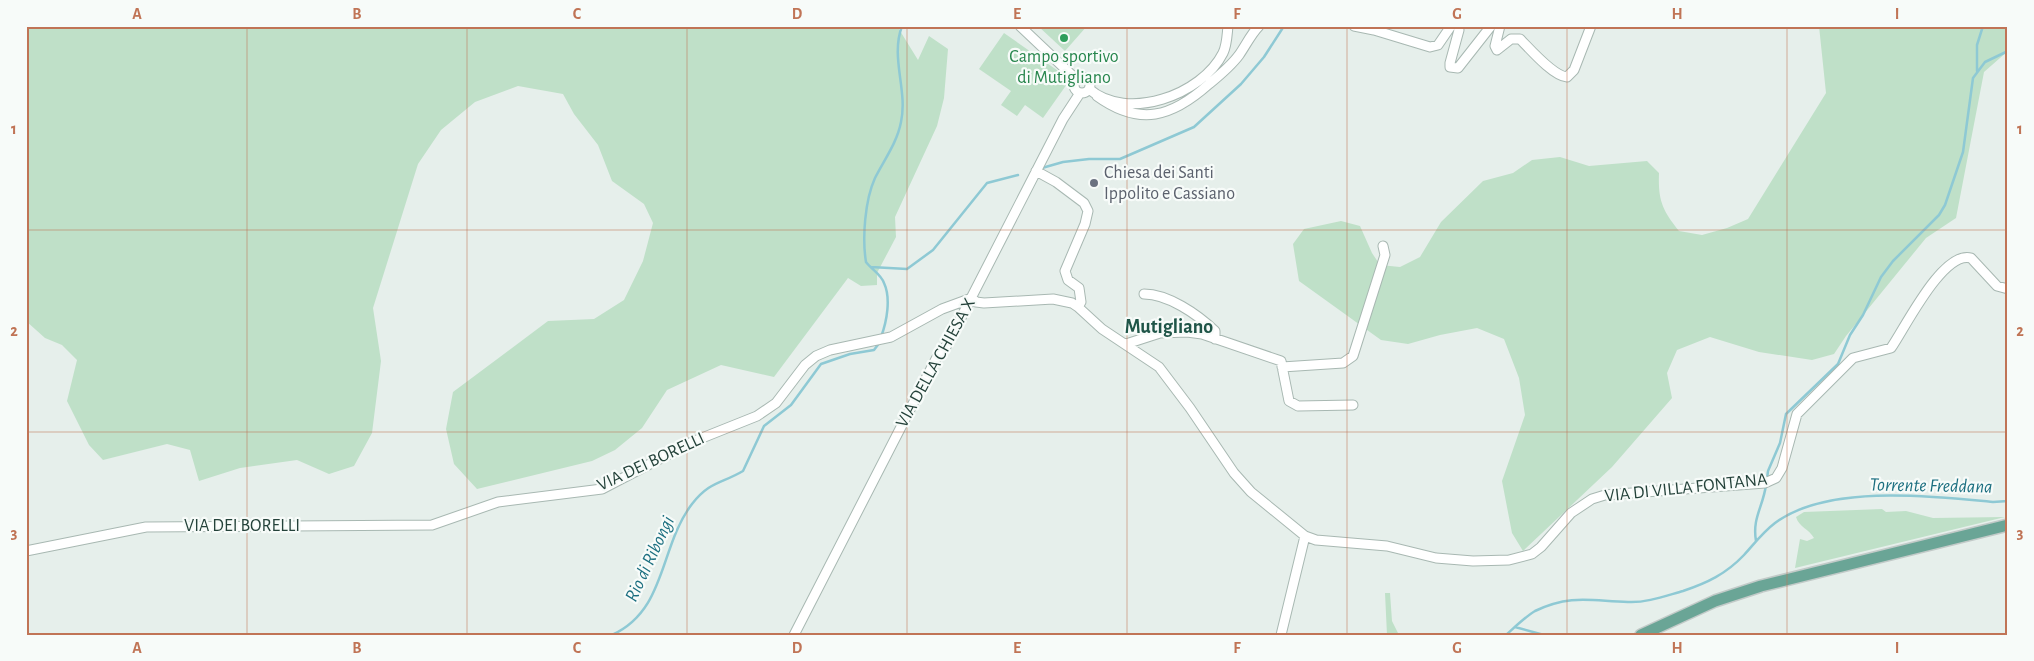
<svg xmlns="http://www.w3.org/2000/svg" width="2034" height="661" font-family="'Alegreya Sans',sans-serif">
  <rect width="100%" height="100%" fill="#e6efeb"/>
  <!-- green -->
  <path fill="#bfe0c8" d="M26 26H897L918 60 929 36 948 49 944 98 937 126 895 217 896 237 877 273V285L861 286 848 278 774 377 721 365 667 390 642 428 615 450 592 461 477 489 454 464 446 429 453 392 548 321 594 319 624 300 643 261 653 223 644 204 612 181 598 145 574 114 563 94 518 86 475 102 441 130 418 164 373 308 381 361 372 433 354 466 329 474 297 460 240 468 199 481 190 450 167 444 103 460 89 445 67 401 77 360 62 345 45 338 26 321Z
    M1038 26H1087L1065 51Z
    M1819 26H2008V51L1984 72 1956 218 1926 238 1846 336 1834 354 1812 360 1759 352 1710 337 1677 350 1667 373 1672 398 1612 467 1523 551 1512 533 1502 481 1525 415 1519 378 1504 339 1477 328 1440 335 1408 344 1381 340 1299 281 1293 244 1304 229 1341 221 1360 226 1372 253 1380 265 1400 267 1420 257 1441 222 1483 181 1513 173 1532 160 1560 157 1589 166 1647 161 1659 173C1658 200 1662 210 1679 231L1702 235 1727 228 1748 219 1826 93Z
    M1004 33 1064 75 1067 80V84L1043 118 1025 105 1017 116 1001 105 1011 91 979 69Z
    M1882 509 1886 512 1906 511 1933 518 2005 517 1795 568 1800 539 1807 541 1814 538C1809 529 1799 527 1796 517L1804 512Z
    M1385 593H1390L1392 621 1399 635H1387Z"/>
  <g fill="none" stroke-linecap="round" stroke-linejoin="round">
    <!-- stream -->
    <path stroke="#8ec9d4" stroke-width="2.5" d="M1977 71V45L1983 26
      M1042 168 1063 162 1089 159H1120L1194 127 1241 84 1264 57 1284 26
      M871 267 907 269 933 250 987 183 1018 175
      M881 337C887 321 891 298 884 283 881 274 871 269 866 262 862 238 865 200 875 178 884 160 897 143 901 122 908 90 890 58 902 26
      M1767 479 1768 471 1780 443 1786 414 1838 364 1850 335 1863 315 1881 277 1893 261 1939 215 1945 205 1963 152 1973 78 1985 62 2008 51
      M1756 541C1752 518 1763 507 1766 485
      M1515 627 1544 635
      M612 635C667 610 659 547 692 504 710 481 721 484 743 471L764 426 791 405 821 364 850 354 874 350 880 342
      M1506 635C1515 627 1525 617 1535 611 1571 594 1591 601 1628 602 1646 603 1665 596 1683 591 1707 583 1726 574 1744 555 1754 544 1763 532 1775 523 1827 484 1932 496 1993 502L2008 501"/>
    <!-- minor casing -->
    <g stroke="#a8b8b2" stroke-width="11">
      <path id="minor" d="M1020 26 1077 80
        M1354 26 1374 30 1430 47 1438 45 1451 26
        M1458 26 1459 30 1450 63V67L1458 68 1491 26
        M1500 26 1495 46 1497 50 1511 39H1520C1530 49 1553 76 1567 77L1574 70 1591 26
        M1074 85a8 8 0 1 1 16 0a8 8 0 1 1-16 0Z
        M1089 89C1127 122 1202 95 1223 53 1227 45 1227 35 1228 26
        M1097 96C1140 127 1172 117 1209 84 1220 75 1231 66 1239 55 1246 45 1251 34 1259 26
        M1036 171 1056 182 1084 203 1088 211 1085 224 1065 271 1068 280 1079 288 1081 302 1078 307
        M1144 294C1168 294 1197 314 1215 331V339
        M1126 344 1160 333 1187 332 1202 334 1281 361 1289 401 1298 406 1353 405
        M1282 367 1343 363 1353 356 1385 255 1383 246
        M26 551 146 527 432 525 498 502 602 489 692 442 757 416 776 403 805 365 816 356 830 350 891 337 942 309 972 298 976 302 984 303 1053 299 1072 303 1078 307 1102 329 1159 367 1190 408 1234 473 1251 492 1305 536 1316 540 1387 546 1436 558 1473 561 1509 560 1532 554 1541 547 1571 513 1592 499 1605 495 1765 483 1776 478 1782 468 1797 414 1853 358 1891 348C1905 328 1943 250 1971 258L1997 286 2008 289
        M794 635 937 357 947 345 1063 119 1080 93
        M1281 635 1305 536"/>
    </g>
    <!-- major casing -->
    <g stroke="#c2cac8" stroke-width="14">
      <path id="major" d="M1641 635 1715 601 1761 586 2008 525"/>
    </g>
    <!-- minor -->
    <use href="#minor" stroke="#fff" stroke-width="9"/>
    <!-- major -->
    <use href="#major" stroke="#6aa596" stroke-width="11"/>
  </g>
  <!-- grid -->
  <path fill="none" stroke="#c07456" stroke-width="1" stroke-opacity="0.55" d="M247 26V635M467 26V635M687 26V635M907 26V635M1127 26V635M1347 26V635M1567 26V635M1787 26V635M26 230H2008M26 432H2008"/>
  <!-- markers -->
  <circle fill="#2e9e5b" stroke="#f7fbf9" stroke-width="2" cx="1064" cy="38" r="5"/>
  <circle fill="#6b7280" stroke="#f7fbf9" stroke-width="2" cx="1094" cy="183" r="5"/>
  <g text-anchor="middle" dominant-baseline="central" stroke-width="4.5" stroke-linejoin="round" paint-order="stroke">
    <!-- leisure labels -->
    <g font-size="18" fill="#27864d" stroke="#f7fbf9">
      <text x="1064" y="57">Campo sportivo<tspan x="1064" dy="21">di Mutigliano</tspan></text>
    </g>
    <!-- worship labels -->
    <g font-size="18" fill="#5b616d" stroke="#f7fbf9" text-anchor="start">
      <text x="1104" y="173">Chiesa dei Santi<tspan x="1104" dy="21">Ippolito e Cassiano</tspan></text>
    </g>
    <!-- street labels -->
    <g font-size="18" fill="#24423a" stroke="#f7fbf9">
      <text transform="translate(936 363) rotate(-61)">VIA DELLA CHIESA X</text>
      <text transform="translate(651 462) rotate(-25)">VIA DEI BORELLI</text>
      <text transform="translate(1686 488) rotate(-6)">VIA DI VILLA FONTANA</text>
      <text x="242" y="526">VIA DEI BORELLI</text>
    </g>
    <!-- water labels -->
    <g font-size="19" font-style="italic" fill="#1c6f80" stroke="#f7fbf9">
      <text transform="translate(1931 486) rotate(1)">Torrente Freddana</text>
      <text transform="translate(650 559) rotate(-65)">Rio di Ribongi</text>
    </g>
    <!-- quarter labels -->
    <g font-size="20" font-weight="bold" fill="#1f5548" stroke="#f7fbf9">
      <text x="1169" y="327">Mutigliano</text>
    </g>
  </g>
  <!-- border -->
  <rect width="2034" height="661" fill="none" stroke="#f7fbf9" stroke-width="55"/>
  <rect x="28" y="28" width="1978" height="606" fill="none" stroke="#c07456" stroke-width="2"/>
  <g font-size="16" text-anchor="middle" font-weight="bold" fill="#c07456">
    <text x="137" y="19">A</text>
    <text x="357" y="19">B</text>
    <text x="577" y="19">C</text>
    <text x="797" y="19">D</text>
    <text x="1017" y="19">E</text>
    <text x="1237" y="19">F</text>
    <text x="1457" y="19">G</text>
    <text x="1677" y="19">H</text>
    <text x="1897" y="19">I</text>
    <text x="14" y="134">1</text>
    <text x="2020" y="134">1</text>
    <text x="14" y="336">2</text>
    <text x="2020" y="336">2</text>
    <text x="14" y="538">3</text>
    <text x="2020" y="538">3</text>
    <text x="137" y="653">A</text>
    <text x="357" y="653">B</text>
    <text x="577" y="653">C</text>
    <text x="797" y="653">D</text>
    <text x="1017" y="653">E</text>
    <text x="1237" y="653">F</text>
    <text x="1457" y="653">G</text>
    <text x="1677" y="653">H</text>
    <text x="1897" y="653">I</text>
  </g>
</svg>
